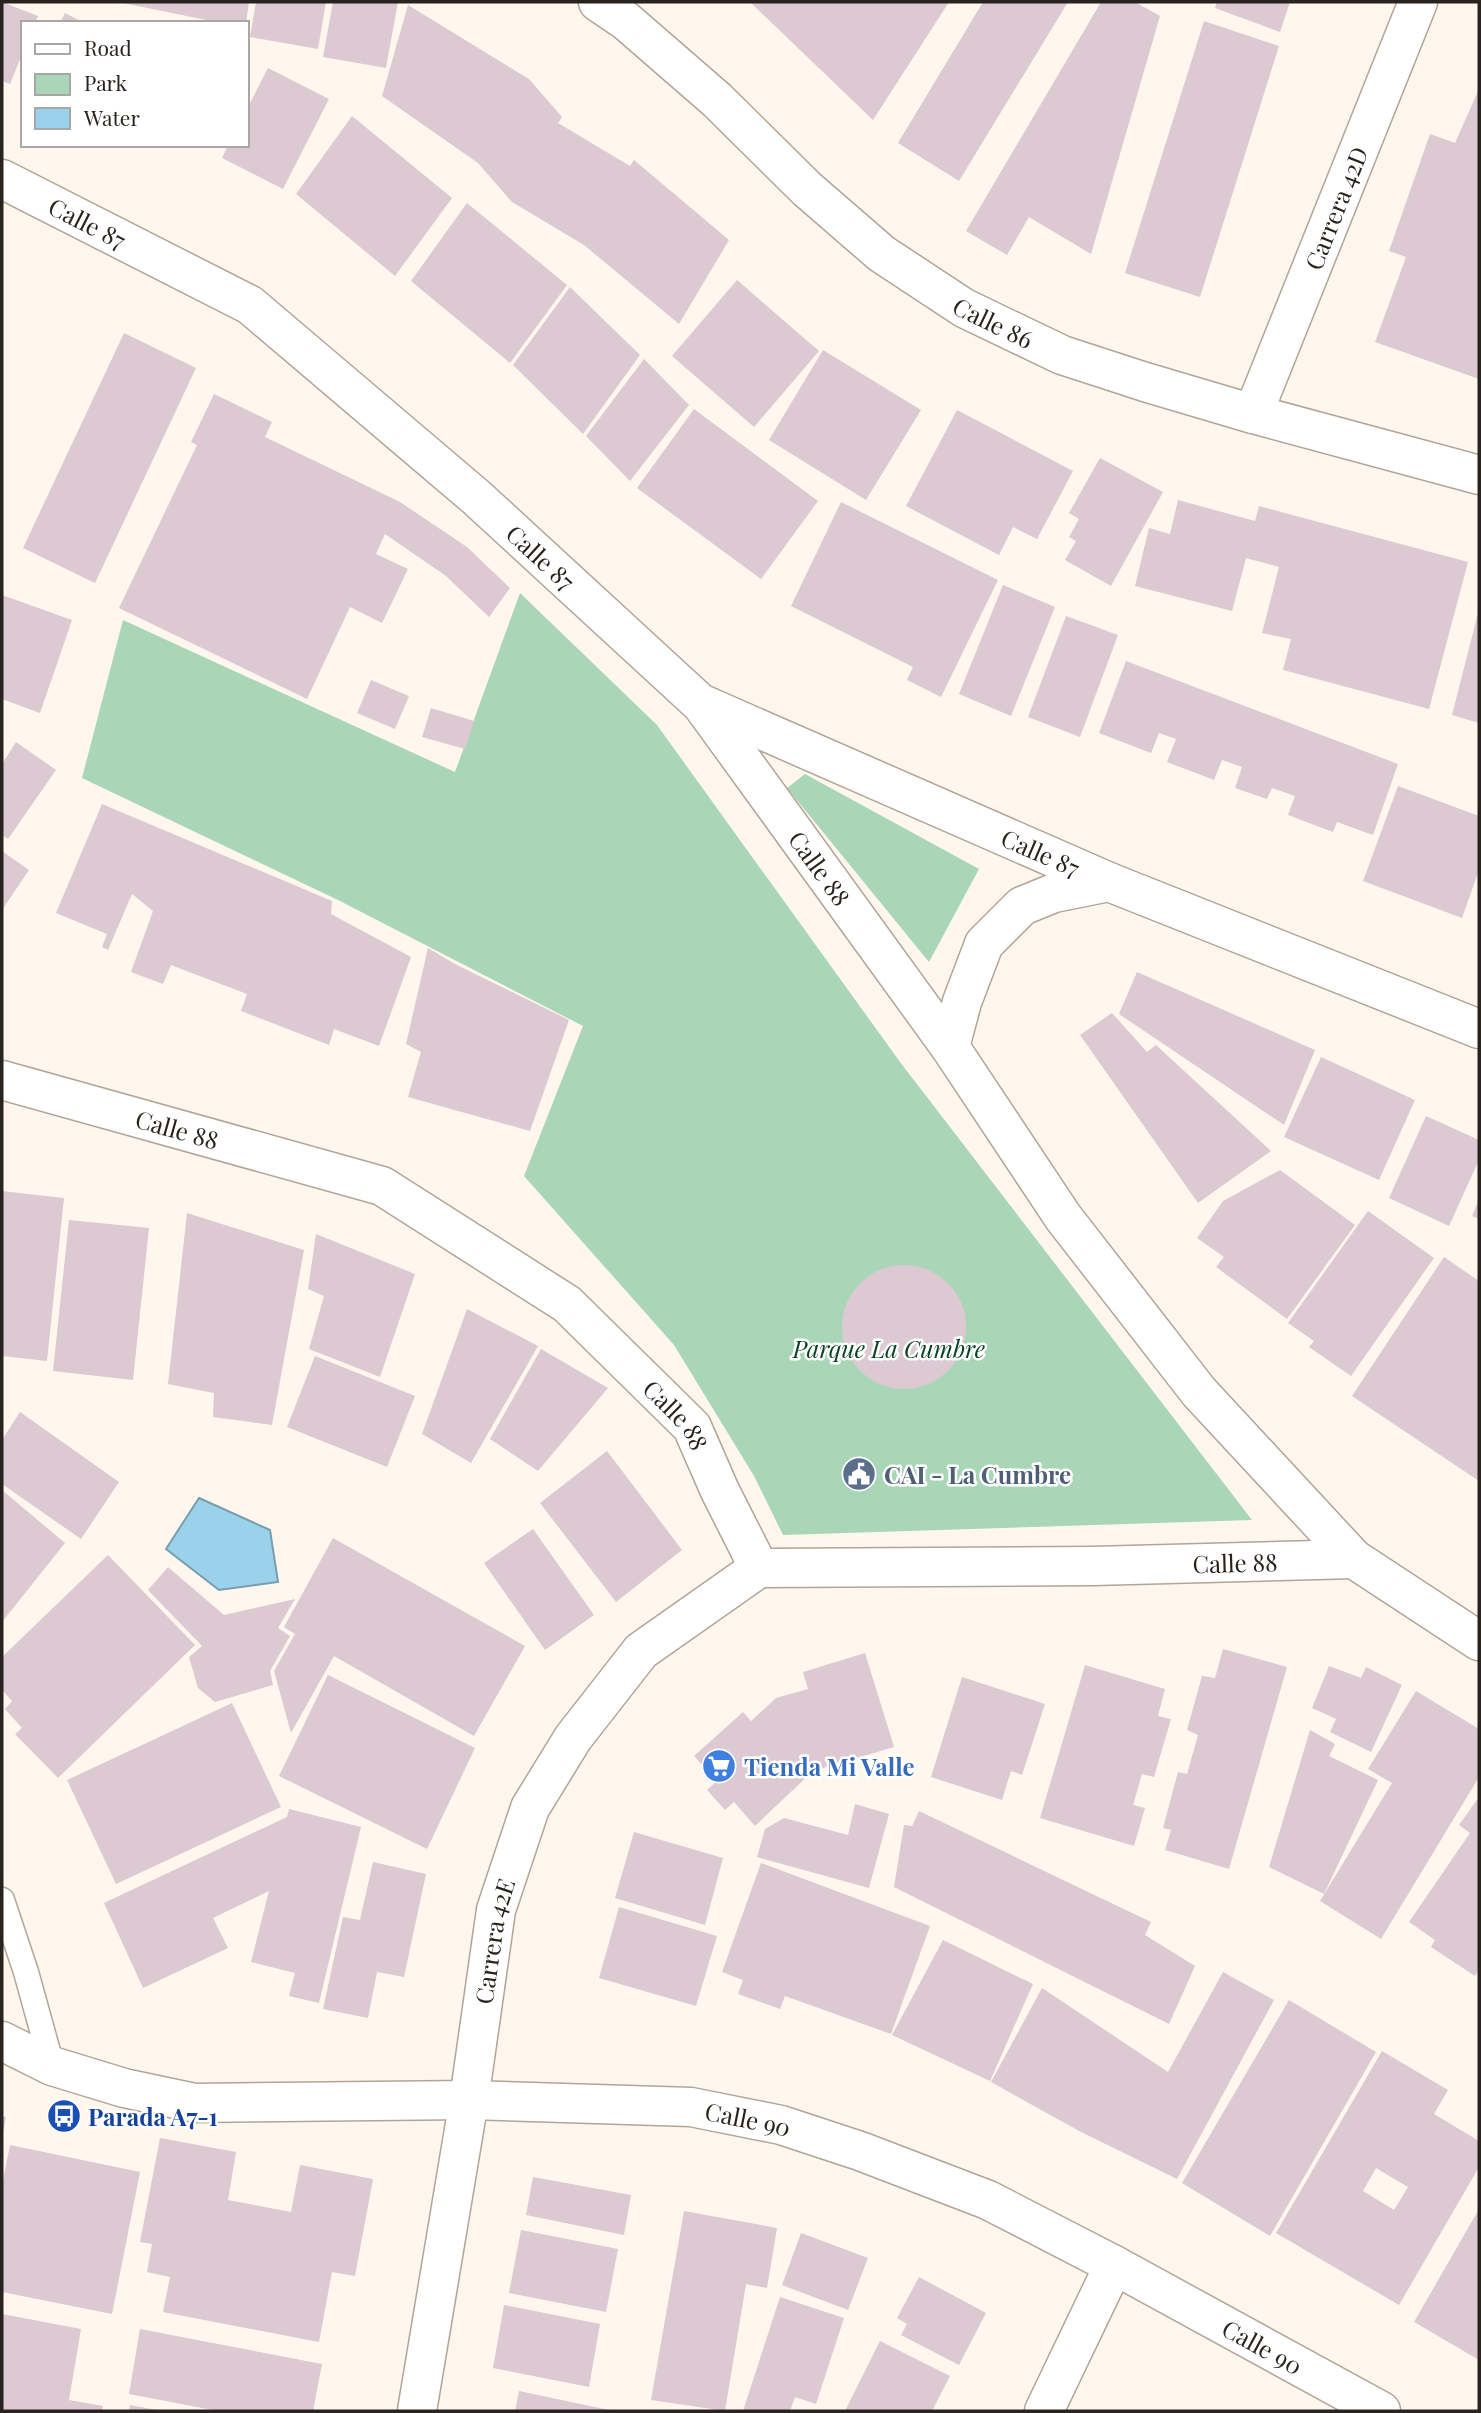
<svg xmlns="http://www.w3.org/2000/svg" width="1481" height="2413" font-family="'Playfair Display',serif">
  <rect width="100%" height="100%" fill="#fff6ee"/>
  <!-- green -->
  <path fill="#aad6b8" d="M520 593 657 725 900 1062 1252 1520 783 1535 754 1476 674 1345 524 1176 583 1026 338 900 82 778 123 620 455 772Z
    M805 774 979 869 929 962 787 788Z"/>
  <!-- water -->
  <path fill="#9ad2ec" stroke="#789eae" stroke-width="2" d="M199 1498 270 1530 278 1582 219 1590 166 1549Z"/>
  <!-- building -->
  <path fill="#dcc9d2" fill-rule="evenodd" d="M2 2 38 16 35 23H23V52L10 84 2 81Z
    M118 2H249L246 23H221Z
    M256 2H326L318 49 250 37Z
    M333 2H398L386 68 323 57Z
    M750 2H949L873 120Z
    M983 2H1068L959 181 898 143Z
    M1101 2H1135L1160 16 1091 254 1029 217 1007 255 966 231Z
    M1217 2H1290L1280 32 1215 8Z
    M408 5 529 79 562 117 558 123 630 166 634 160 729 240 679 324 584 245 512 202 478 163 382 96Z
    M65 13 84 23H60Z
    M1204 21 1279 46 1200 297 1125 273Z
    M268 68 329 99 283 189 222 158 228 145H247V109Z
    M1479 89V379L1375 342 1406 257 1389 251 1430 134 1455 143Z
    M352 116 452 198 395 276 296 194Z
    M467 203 567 285 510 363 411 281Z
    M737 280 819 351 754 427 672 356Z
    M570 287 640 355 583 434 513 365Z
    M124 333 196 368 95 583 23 548Z
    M823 350 921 410 866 500 769 440Z
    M644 359 689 405 630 481 586 436Z
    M214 394 272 422 265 437 400 502 467 547 510 588 489 617 446 576 385 534 376 554 408 569 382 623 350 607 307 699 119 608 197 445 191 442Z
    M694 409 818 501 761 579 637 488Z
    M957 410 1073 471 1037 539 1013 527 999 555 906 506Z
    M1100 458 1163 492 1111 586 1065 560 1076 541 1069 537 1079 519 1069 513Z
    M1178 500 1255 521 1259 506 1468 562 1429 709 1283 670 1291 639 1262 633 1279 567 1246 558 1232 611 1135 586 1149 528 1170 534Z
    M841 502 998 580 941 697 907 680 913 667 791 606Z
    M1003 585 1055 607 1011 716 959 694Z
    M2 595 72 620 40 713 2 699Z
    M1478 613H1479V723L1452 715Z
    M1066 616 1118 635 1080 737 1028 717Z
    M1126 661 1398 764 1373 835 1337 822 1333 832 1288 815 1295 796 1272 788 1267 799 1235 788 1242 767 1222 760 1214 780 1167 762 1176 739 1159 733 1151 753 1099 733Z
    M371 680 409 696 395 729 357 713Z
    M431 708 474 721 465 749 422 737Z
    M16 742 56 770 8 839 2 835V764Z
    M1398 786 1479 816V870L1462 918 1363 881Z
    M102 804 332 901 331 914 411 957 379 1046 334 1029 329 1045 241 1011 247 994 171 965 163 984 131 972 153 911 132 894 108 950 102 947 107 934 56 913Z
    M2 851 29 870 2 910Z
    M428 948 455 964 569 1020 530 1131 408 1097 421 1052 406 1044Z
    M1137 972 1315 1050 1284 1125 1119 1014Z
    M1112 1013 1147 1052 1156 1045 1271 1151 1198 1203 1080 1035Z
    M1321 1057 1415 1100 1379 1180 1284 1137Z
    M1426 1116 1479 1140V1160L1449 1226 1389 1198Z
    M1280 1170 1355 1225 1287 1319 1216 1267 1224 1257 1197 1238 1223 1201Z
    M2 1191 64 1198 47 1361 2 1356Z
    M1479 1199V1219L1472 1216Z
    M1368 1211 1434 1258 1351 1376 1309 1347 1314 1341 1288 1323Z
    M187 1213 304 1250 272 1425 213 1417 214 1393 168 1384Z
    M69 1220 149 1228 133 1380 53 1371Z
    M316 1234 415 1274 380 1377 309 1349 324 1296 308 1289Z
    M1444 1257 1479 1281V1481L1352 1396Z
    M842 1327a62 62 0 1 1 124 0a62 62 0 1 1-124 0Z
    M467 1309 538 1346 471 1463 422 1434Z
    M541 1349 608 1388 538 1471 490 1439Z
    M315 1356 415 1396 387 1467 287 1427Z
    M20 1412 119 1482 81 1539 2 1484V1440Z
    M607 1451 682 1550 616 1602 540 1503Z
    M2 1490 65 1543 2 1622Z
    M533 1529 594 1615 545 1650 484 1563Z
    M333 1538 525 1646 474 1736 334 1656 291 1733 274 1671 295 1634 284 1627Z
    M108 1555 195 1645 58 1778 15 1734 22 1728 5 1709 12 1701 2 1690V1657Z
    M168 1567 224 1615 295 1599 278 1628 290 1636 270 1671 273 1685 215 1702 198 1688 189 1657 202 1646 148 1590Z
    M1223 1649 1287 1667 1229 1869 1165 1850 1171 1830 1163 1828 1178 1772 1187 1774 1198 1735 1187 1730 1202 1676 1215 1678Z
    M865 1653 894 1747 813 1771 755 1826 734 1802 725 1810 707 1790 717 1781 694 1756 743 1712 751 1721 776 1698 808 1689 803 1672Z
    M1085 1665 1165 1689 1158 1716 1171 1719 1154 1777 1142 1774 1133 1805 1145 1808 1134 1846 1040 1818Z
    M1329 1666 1361 1678 1366 1667 1402 1685 1371 1752 1330 1732 1336 1719 1312 1708Z
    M328 1675 475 1748 427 1849 279 1776Z
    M962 1677 1045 1704 1022 1775 1011 1771 1002 1800 931 1777Z
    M1416 1691 1479 1729V1777L1381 1939 1320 1901 1392 1783 1368 1769Z
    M232 1703 281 1807 116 1884 67 1780Z
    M1310 1730 1335 1744 1329 1756 1378 1780 1324 1894 1269 1867Z
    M1479 1797V1969L1475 1976 1431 1947 1435 1940 1409 1922 1470 1833 1459 1825Z
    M855 1804 889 1814 869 1888 757 1857 765 1829 784 1818 848 1835Z
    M289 1809 361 1827 319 2003 289 1996 295 1973 251 1962 269 1891 213 1918 228 1948 143 1988 104 1903 287 1817Z
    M919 1811 1151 1922 1145 1935 1195 1966 1169 2024 894 1887 904 1825 912 1826Z
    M634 1832 723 1858 705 1925 615 1898Z
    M373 1862 426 1874 404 1977 377 1972 368 2018 323 2009 343 1917 360 1920Z
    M761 1863 930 1926 891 2034 785 1996 780 2009 738 1994 743 1980 722 1972Z
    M619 1907 717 1936 696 2006 599 1978Z
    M943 1940 1033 1984 990 2081 892 2035Z
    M1223 1972 1274 2000 1177 2179 1081 2132 991 2082 1042 1988 1168 2072Z
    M1289 2000 1376 2052 1270 2236 1182 2183Z
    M1382 2051 1448 2090 1434 2114 1479 2141V2167L1399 2305 1276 2233ZM1376 2168 1408 2187 1394 2210 1363 2191Z
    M2 2116 6 2117 3 2133H2Z
    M160 2138 236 2152 228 2200 291 2212 300 2165 373 2179 355 2276 332 2272 319 2342 163 2312 170 2277 147 2272 152 2244 140 2242Z
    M10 2145 140 2172 112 2314 2 2292V2185Z
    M533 2177 631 2195 624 2235 526 2215Z
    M1479 2209V2360L1414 2322Z
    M684 2211 777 2228 767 2288 746 2284 725 2411 651 2400Z
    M521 2230 618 2249 606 2312 509 2293Z
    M801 2233 868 2258 848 2310 782 2285Z
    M919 2277 986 2313 959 2365 901 2335 907 2324 897 2318Z
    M780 2297 844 2318 816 2404 795 2397 790 2411H743Z
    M504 2305 600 2324 589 2387 493 2368Z
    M2 2314 81 2329 69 2400 103 2406 102 2411H2Z
    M140 2329 322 2364 313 2411H218L129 2394Z
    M880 2341 950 2376 932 2411H845Z
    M519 2391 609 2410V2411H515Z
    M130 2405 157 2410V2411H129Z"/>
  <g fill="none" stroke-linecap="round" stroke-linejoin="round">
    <!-- lane casing -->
    <g stroke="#b2a497" stroke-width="27">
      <path id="lane" d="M2 1900 26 1972 52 2066"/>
    </g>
    <!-- street casing -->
    <g stroke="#b2a497" stroke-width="41">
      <g id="street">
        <path id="s1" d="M598 2 626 21 717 100 807 189 882 254 964 308 1062 355 1145 382 1253 414 1479 475"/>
        <path id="s2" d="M2 179 250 305 476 497 700 703 1109 882 1479 1029"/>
        <path id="s3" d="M1253 414 1418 2"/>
        <path id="s4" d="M702 705 950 1047 1063 1217 1199 1392 1354 1559 1479 1641"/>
        <path d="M950 1047 962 1002 984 944 1022 906 1054 893 1109 882"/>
        <path id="s5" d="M2 1080 382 1186 567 1304 692 1427 720 1491 759 1568"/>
        <path id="s6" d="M759 1568 1093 1566 1354 1559"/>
        <path id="s7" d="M2 2041 52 2066 124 2088 195 2103 469 2100 691 2107 781 2125 860 2151 988 2200 1114 2265 1381 2411"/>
        <path id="s8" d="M417 2411 469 2100 496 1910 530 1808 573 1738 641 1651 759 1568"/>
        <path d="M1044 2411 1114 2265"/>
      </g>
    </g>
    <!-- lane -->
    <use href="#lane" stroke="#fff" stroke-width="24"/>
    <!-- street -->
    <use href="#street" stroke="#fff" stroke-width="38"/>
  </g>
  <!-- icons -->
  <defs>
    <g id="civic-disc" transform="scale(1.75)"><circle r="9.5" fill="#5c6f8a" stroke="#fff"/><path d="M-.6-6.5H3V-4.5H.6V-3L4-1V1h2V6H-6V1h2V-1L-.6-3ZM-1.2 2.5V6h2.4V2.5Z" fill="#fff"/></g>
    <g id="supermarket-disc" transform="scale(1.75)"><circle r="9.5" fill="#3f7fe0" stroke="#fff"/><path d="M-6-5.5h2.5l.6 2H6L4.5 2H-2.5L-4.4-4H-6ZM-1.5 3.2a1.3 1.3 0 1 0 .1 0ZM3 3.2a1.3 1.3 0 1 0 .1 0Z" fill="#fff"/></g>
    <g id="bus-disc" transform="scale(1.75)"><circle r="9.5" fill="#1a4fb4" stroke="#fff"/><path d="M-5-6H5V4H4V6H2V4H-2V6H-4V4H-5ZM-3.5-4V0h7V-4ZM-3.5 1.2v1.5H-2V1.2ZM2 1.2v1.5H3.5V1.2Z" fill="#fff"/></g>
  </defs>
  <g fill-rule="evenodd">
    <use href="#civic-disc" x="859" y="1474"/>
    <use href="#supermarket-disc" x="719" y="1766"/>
    <use href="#bus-disc" x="64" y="2116"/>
  </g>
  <g text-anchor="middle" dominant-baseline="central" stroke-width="5" stroke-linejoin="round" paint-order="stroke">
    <!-- street labels -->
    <g font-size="24" fill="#28231e" stroke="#fff">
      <text stroke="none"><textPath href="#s3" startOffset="222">Carrera 42D</textPath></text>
      <text stroke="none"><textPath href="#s2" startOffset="96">Calle 87</textPath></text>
      <text stroke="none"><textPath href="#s1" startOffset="511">Calle 86</textPath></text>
      <text stroke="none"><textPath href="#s2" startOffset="663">Calle 87</textPath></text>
      <text stroke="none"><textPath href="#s2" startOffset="1251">Calle 87</textPath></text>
      <text stroke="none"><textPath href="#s4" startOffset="201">Calle 88</textPath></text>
      <text stroke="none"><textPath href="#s5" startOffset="182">Calle 88</textPath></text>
      <text stroke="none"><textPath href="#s5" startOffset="770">Calle 88</textPath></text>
      <text stroke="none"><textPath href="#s6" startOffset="476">Calle 88</textPath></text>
      <text stroke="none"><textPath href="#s8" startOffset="476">Carrera 42E</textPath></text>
      <text stroke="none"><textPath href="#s7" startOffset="758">Calle 90</textPath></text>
      <text stroke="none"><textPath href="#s7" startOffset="1323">Calle 90</textPath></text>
    </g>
    <!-- park labels -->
    <g font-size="24" font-style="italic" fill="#094425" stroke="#fff">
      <text x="889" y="1348">Parque La Cumbre</text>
    </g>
    <!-- service labels -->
    <g font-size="24" font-weight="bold" fill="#4e5e75" stroke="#fff" text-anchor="start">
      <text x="884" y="1474">CAI - La Cumbre</text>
    </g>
    <!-- shop labels -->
    <g font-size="24" font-weight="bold" fill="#366cbe" stroke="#fff" text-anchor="start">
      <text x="744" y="1766">Tienda Mi Valle</text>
    </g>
    <!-- transit labels -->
    <g font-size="24" font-weight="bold" fill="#164399" stroke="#fff" text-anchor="start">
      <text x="88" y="2116">Parada A7-1</text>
    </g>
  </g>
  <!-- border -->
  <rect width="1481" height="2413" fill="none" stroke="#28231e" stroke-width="7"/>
  <!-- legend -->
  <rect x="21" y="21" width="228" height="126" fill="#ffffff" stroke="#a9a7a5" stroke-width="2"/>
  <rect x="35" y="44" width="35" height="10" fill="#ffffff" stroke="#a9a7a5" stroke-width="2"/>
  <text x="84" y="56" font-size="21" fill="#28231e">Road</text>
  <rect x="35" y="74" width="35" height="21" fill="#aad6b8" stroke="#a9a7a5" stroke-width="2"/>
  <text x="84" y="91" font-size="21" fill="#28231e">Park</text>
  <rect x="35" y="108" width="35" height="21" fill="#9ad2ec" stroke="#a9a7a5" stroke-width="2"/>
  <text x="84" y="126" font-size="21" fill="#28231e">Water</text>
</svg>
